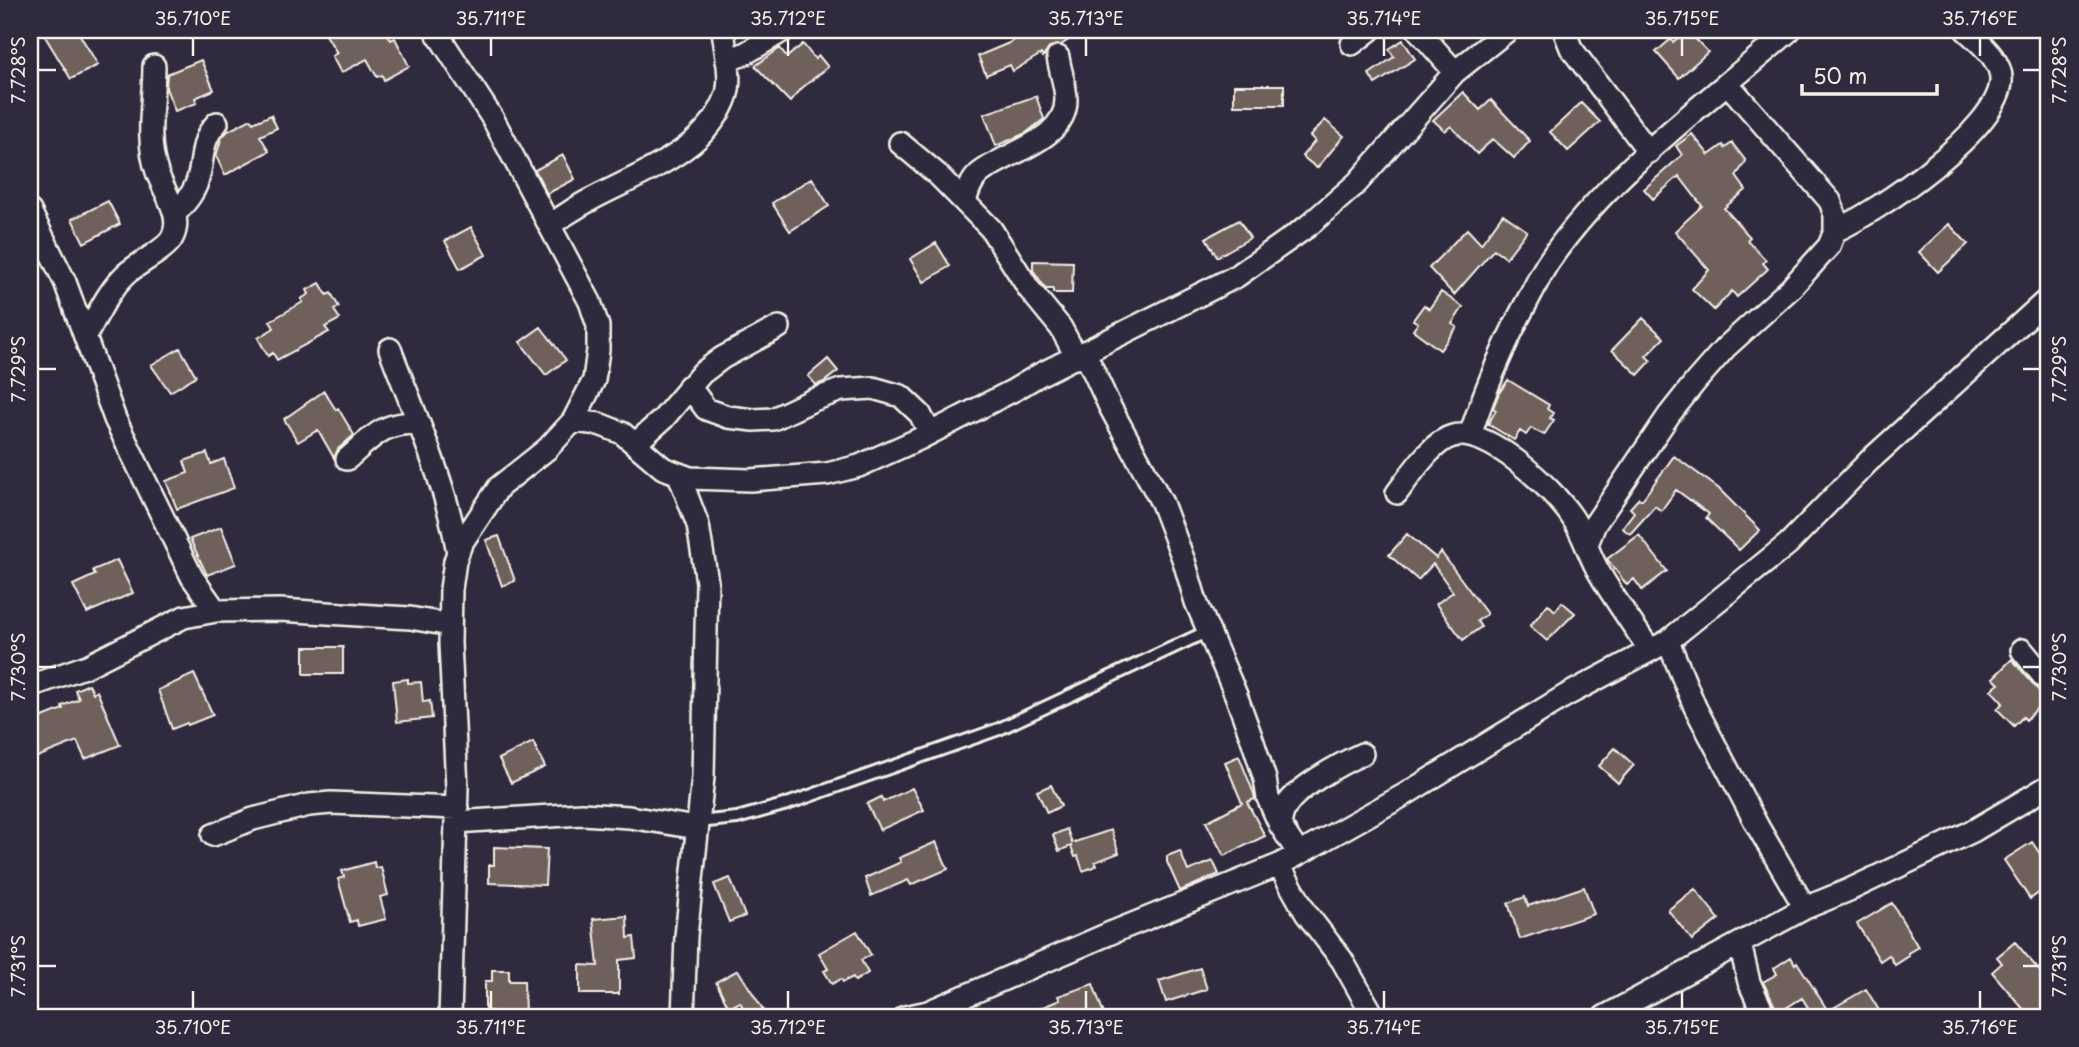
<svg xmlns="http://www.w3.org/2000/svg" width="2079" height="1047" font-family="'Playpen Sans',sans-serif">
  <rect width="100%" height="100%" fill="#2f2a3d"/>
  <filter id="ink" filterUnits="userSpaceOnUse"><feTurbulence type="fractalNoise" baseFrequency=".0143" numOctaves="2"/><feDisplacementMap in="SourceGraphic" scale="14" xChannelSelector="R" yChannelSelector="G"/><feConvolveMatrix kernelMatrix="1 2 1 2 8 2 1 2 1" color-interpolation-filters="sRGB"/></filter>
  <g filter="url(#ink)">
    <!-- building -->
    <path fill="#6f605c" stroke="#f4f1e8" stroke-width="2" d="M41 30H77L98 65 71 79Z
      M323 30H385L391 40 395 38 409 66 384 80 382 75 377 77 367 59 341 73 332 56 337 53Z
      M1030 30H1083L1061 45 1050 47 1043 57 1041 54 1013 71 1010 65 986 75 978 56 1009 43Z
      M1687 30 1708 52 1679 78 1656 52 1671 39 1673 42Z
      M1403 40 1415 59 1375 84 1369 74 1394 57 1389 49Z
      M803 44 815 59 819 56 828 67 802 88 790 102 755 66 780 48 787 57Z
      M201 60 214 90 195 98 197 103 175 111 166 88 167 74Z
      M1234 85H1284V105H1234Z
      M1463 92 1480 110 1491 100 1530 141 1514 158 1493 139 1477 154 1451 126 1445 131 1433 120Z
      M1036 96 1044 119 1026 133 996 146 984 114Z
      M1581 103 1600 122 1568 151 1550 132Z
      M271 115 277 128 260 136 269 151 225 175 216 156 222 137 228 131 251 119 253 123Z
      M1325 120 1344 136 1317 168 1302 156 1315 141 1310 136Z
      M1692 134 1709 155 1723 145 1725 148 1732 143 1746 161 1736 176 1746 190 1724 208 1750 237 1747 240 1766 260 1763 263 1768 269 1737 297 1732 291 1714 310 1692 289 1709 270 1675 231 1702 206 1679 176 1653 199 1644 189 1682 155 1676 146Z
      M563 155 575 179 547 194 535 170Z
      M812 178 829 206 790 231 772 203Z
      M108 201 120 224 84 243 72 219Z
      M1503 214 1527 231 1506 258 1494 249 1454 295 1429 268 1467 229 1481 244Z
      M1239 220 1250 238 1217 257 1206 238Z
      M1949 224 1968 244 1938 272 1919 252Z
      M471 227 486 255 460 269 445 241Z
      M936 243 950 266 924 282 910 259Z
      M1033 261 1073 262 1072 293H1053V289H1046L1033 270Z
      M320 283 327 295 331 293 339 307 334 310 340 319 325 327 329 332 277 360 273 353 268 356 258 338 274 328 270 321 303 302 301 299 309 294 307 290Z
      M1441 292 1463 307 1452 324 1457 327 1440 350 1413 330 1418 323 1413 320 1424 305 1429 309Z
      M1643 318 1664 338 1646 356 1651 361 1638 375 1612 350Z
      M541 327 566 360 546 375 520 342Z
      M180 348 196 376 170 392 151 365Z
      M828 359 838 371 824 382 816 385 808 376Z
      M1508 380 1549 405 1547 409 1553 413 1550 418 1554 420 1544 435 1531 428 1526 435 1520 431 1514 440 1488 424 1496 410 1493 408 1499 393Z
      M324 391 336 410 338 408 354 435 338 449 334 458 318 430 298 442 284 419Z
      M207 453 211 464 224 459 234 488 177 509 166 481 188 473 184 461Z
      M1674 456 1718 488 1760 530 1739 550 1706 518 1709 514 1676 490 1661 511 1655 506 1630 534 1622 528 1634 512 1630 508 1639 498 1642 500Z
      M221 527 236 564 207 575 190 539Z
      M1407 534 1436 558 1441 552 1487 614 1477 621 1481 627 1463 640 1436 604 1453 592 1433 564 1418 580 1389 555Z
      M1639 535 1667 571 1642 590 1634 579 1627 585 1607 559Z
      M499 536 515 581 502 586 486 540Z
      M117 560 133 593 87 613 73 585 95 575 93 570Z
      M1562 602 1575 613 1547 641 1530 626 1548 604 1555 611Z
      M304 647H343V674H304Z
      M2012 659 2039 691 2049 696 2026 720 2023 717 2014 726 1997 709 2003 703 1991 690 1999 684 1993 678Z
      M194 674 213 715 188 725 187 723 172 729 158 690Z
      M408 679V683L421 682 423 702 430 701 432 718 397 722 393 681Z
      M89 684 93 693 97 691 120 745 85 759 77 741 30 760V722L63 709 62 706 79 699 75 690Z
      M533 742 545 767 511 783 499 759Z
      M1615 748 1634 765 1618 783 1599 766Z
      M1239 756 1254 794 1255 799 1247 802 1265 836 1224 856 1206 822 1242 803 1225 762Z
      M1051 785 1061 806 1047 813 1037 791Z
      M912 788 924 810 880 830 867 804 881 797 883 802Z
      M1067 829 1072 843 1111 830 1119 853 1095 862 1096 866 1083 871 1078 856 1075 857 1071 846 1059 851 1053 835Z
      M936 842 948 869 911 885 908 880 871 896 865 878 901 862 899 858Z
      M2032 842 2049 867V886L2030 899 2004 860Z
      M494 847 547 849 545 885 489 883V865H494Z
      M1180 851 1188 871 1213 861 1219 874 1180 891 1167 862V856Z
      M374 862 375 868 381 867 388 895 380 897 386 919 358 926 357 920 350 922 338 879 344 877 342 871Z
      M730 878 745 916 729 922 714 884Z
      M1584 887 1594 914 1520 939 1508 903 1525 897 1528 906Z
      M1695 889 1719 919 1692 940 1668 910Z
      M1892 903 1918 947 1908 953 1909 956 1895 965 1889 955 1880 961 1857 924Z
      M627 916 628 938 634 937 636 958 619 960V994H580V965L598 966 593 919Z
      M857 931 871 955 861 960 868 973 855 981 853 977 843 982 841 979 832 984 824 971 828 969 819 953Z
      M2015 942 2049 982V1012L2044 1017H2030L1992 972 2002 963 1997 957Z
      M1791 957 1795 964 1797 962 1828 1011 1866 989 1883 1017H1814L1802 998 1778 1013 1763 982 1777 974 1774 968Z
      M1200 968 1207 989 1166 1002 1159 981Z
      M492 970H509V981H524L525 1017H492V1011H485V981H492Z
      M738 970 764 1011 751 1017H748L740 1002 729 1008 716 982Z
      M1093 984 1105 1017H1018L1060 1000 1058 996Z"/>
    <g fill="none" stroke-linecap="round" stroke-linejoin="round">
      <!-- service casing -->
      <g stroke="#f4f1e8" stroke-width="16">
        <path id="service" d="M698 822 737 818 787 804 999 729 1208 631"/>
      </g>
      <!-- minor casing -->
      <g stroke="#f4f1e8" stroke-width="26">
        <path id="minor" d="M435 30 493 119 590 302 598 326V350L594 380 573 421 547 449 499 487 461 544 455 561 451 589 450 643 457 788 450 1017
          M1418 30 1455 72
          M1564 30 1571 48 1649 152
          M1352 44 1370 30
          M727 61 746 53 784 30
          M900 143 937 174 991 229 1029 289 1061 328 1077 358
          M965 202C968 191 971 181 979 174 1005 152 1066 141 1066 100 1066 86 1060 71 1058 57
          M30 211 65 282 115 419 192 577 216 611
          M175 214C185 203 196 191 199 175 204 155 201 139 217 123
          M549 225C563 217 576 207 590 200 638 174 709 151 727 94 732 76 725 49 723 30
          M1835 231C1877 212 1997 131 2001 82 2003 61 1980 43 1966 30
          M85 337C97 316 108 291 126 274 138 263 166 250 172 238 184 216 164 193 157 172 145 138 154 101 154 66
          M390 349C415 416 446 482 458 553
          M1085 353 1110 407 1162 503 1184 561 1196 602 1236 695 1253 742 1265 779 1268 798 1280 825 1299 854
          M689 386 706 409 728 417 754 420 773 419 813 400 841 390 873 388 901 396 920 414 930 433
          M573 421 599 424 622 433 663 468 690 478 750 480 827 474 859 466 919 439 1014 390 1039 375 1237 276 1308 226 1357 183 1455 72 1508 30
          M1470 435C1486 387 1506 339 1531 294 1537 283 1542 271 1549 261 1611 171 1708 102 1790 30
          M636 443 663 419 702 373 722 358 779 327
          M347 459C371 438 385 420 419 424
          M679 475 698 525 707 582 703 777 686 936 683 1017
          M1397 493C1410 476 1432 441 1453 436 1489 427 1553 489 1572 517 1584 535 1589 556 1600 574 1615 600 1633 625 1650 650
          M1587 544 1595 524 1669 415 1696 381 1725 348 1791 288 1829 246 1835 231V215L1830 201 1728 84
          M1668 641 1695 707 1758 827 1805 908
          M2022 650 2049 683
          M30 686 87 666 184 617 216 611 280 610 374 616 410 618 450 625
          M456 822 582 814 629 817 697 828
          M1280 825C1281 819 1282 813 1285 808 1294 789 1342 763 1362 754
          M213 835 253 819 309 805 331 803 457 808
          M1279 865 1306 913 1342 960 1374 1017
          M1740 944 1749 982 1765 1017
          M905 1017 928 1012 1113 932 1279 865 1404 795 1565 696 1668 641 1788 544 1869 461 2049 298
          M1604 1017 1805 908 1849 890 1973 831 2049 786"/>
      </g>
      <!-- service -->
      <use href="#service" stroke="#2f2a3d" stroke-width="10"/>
      <!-- minor -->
      <use href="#minor" stroke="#2f2a3d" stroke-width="21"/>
    </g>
  </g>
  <!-- ticks -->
  <path fill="none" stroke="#f4f1e8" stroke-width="2.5" d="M193 38V56M491 38V56M788 38V56M1086 38V56M1384 38V56M1682 38V56M1980 38V56M38 70H56M2023 70H2040M38 369H56M2023 369H2040M38 667H56M2023 667H2040M38 966H56M2023 966H2040M193 991V1009M491 991V1009M788 991V1009M1086 991V1009M1384 991V1009M1682 991V1009M1980 991V1009"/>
  <!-- margin -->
  <rect width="2079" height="1047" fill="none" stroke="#2f2a3d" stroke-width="77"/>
  <!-- scale -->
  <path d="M1802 84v10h135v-10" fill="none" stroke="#f4f1e8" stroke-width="3.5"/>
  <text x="1813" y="84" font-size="21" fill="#f4f1e8" stroke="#2f2a3d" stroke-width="5" paint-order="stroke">50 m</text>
  <rect x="38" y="38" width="2002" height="971" fill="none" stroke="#f4f1e8" stroke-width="2.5"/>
  <g font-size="18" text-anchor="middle" fill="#f4f1e8">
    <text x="193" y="25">35.710°E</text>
    <text x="491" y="25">35.711°E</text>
    <text x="788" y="25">35.712°E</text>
    <text x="1086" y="25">35.713°E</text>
    <text x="1384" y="25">35.714°E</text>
    <text x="1682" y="25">35.715°E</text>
    <text x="1980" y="25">35.716°E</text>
    <text transform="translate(19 70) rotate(-90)" y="6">7.728°S</text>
    <text transform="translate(2060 70) rotate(-90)" y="6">7.728°S</text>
    <text transform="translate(19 369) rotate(-90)" y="6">7.729°S</text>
    <text transform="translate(2060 369) rotate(-90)" y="6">7.729°S</text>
    <text transform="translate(19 667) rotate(-90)" y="6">7.730°S</text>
    <text transform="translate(2060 667) rotate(-90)" y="6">7.730°S</text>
    <text transform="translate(19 966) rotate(-90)" y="6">7.731°S</text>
    <text transform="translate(2060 966) rotate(-90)" y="6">7.731°S</text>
    <text x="193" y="1034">35.710°E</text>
    <text x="491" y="1034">35.711°E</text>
    <text x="788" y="1034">35.712°E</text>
    <text x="1086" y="1034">35.713°E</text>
    <text x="1384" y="1034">35.714°E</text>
    <text x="1682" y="1034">35.715°E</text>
    <text x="1980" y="1034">35.716°E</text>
  </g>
</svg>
